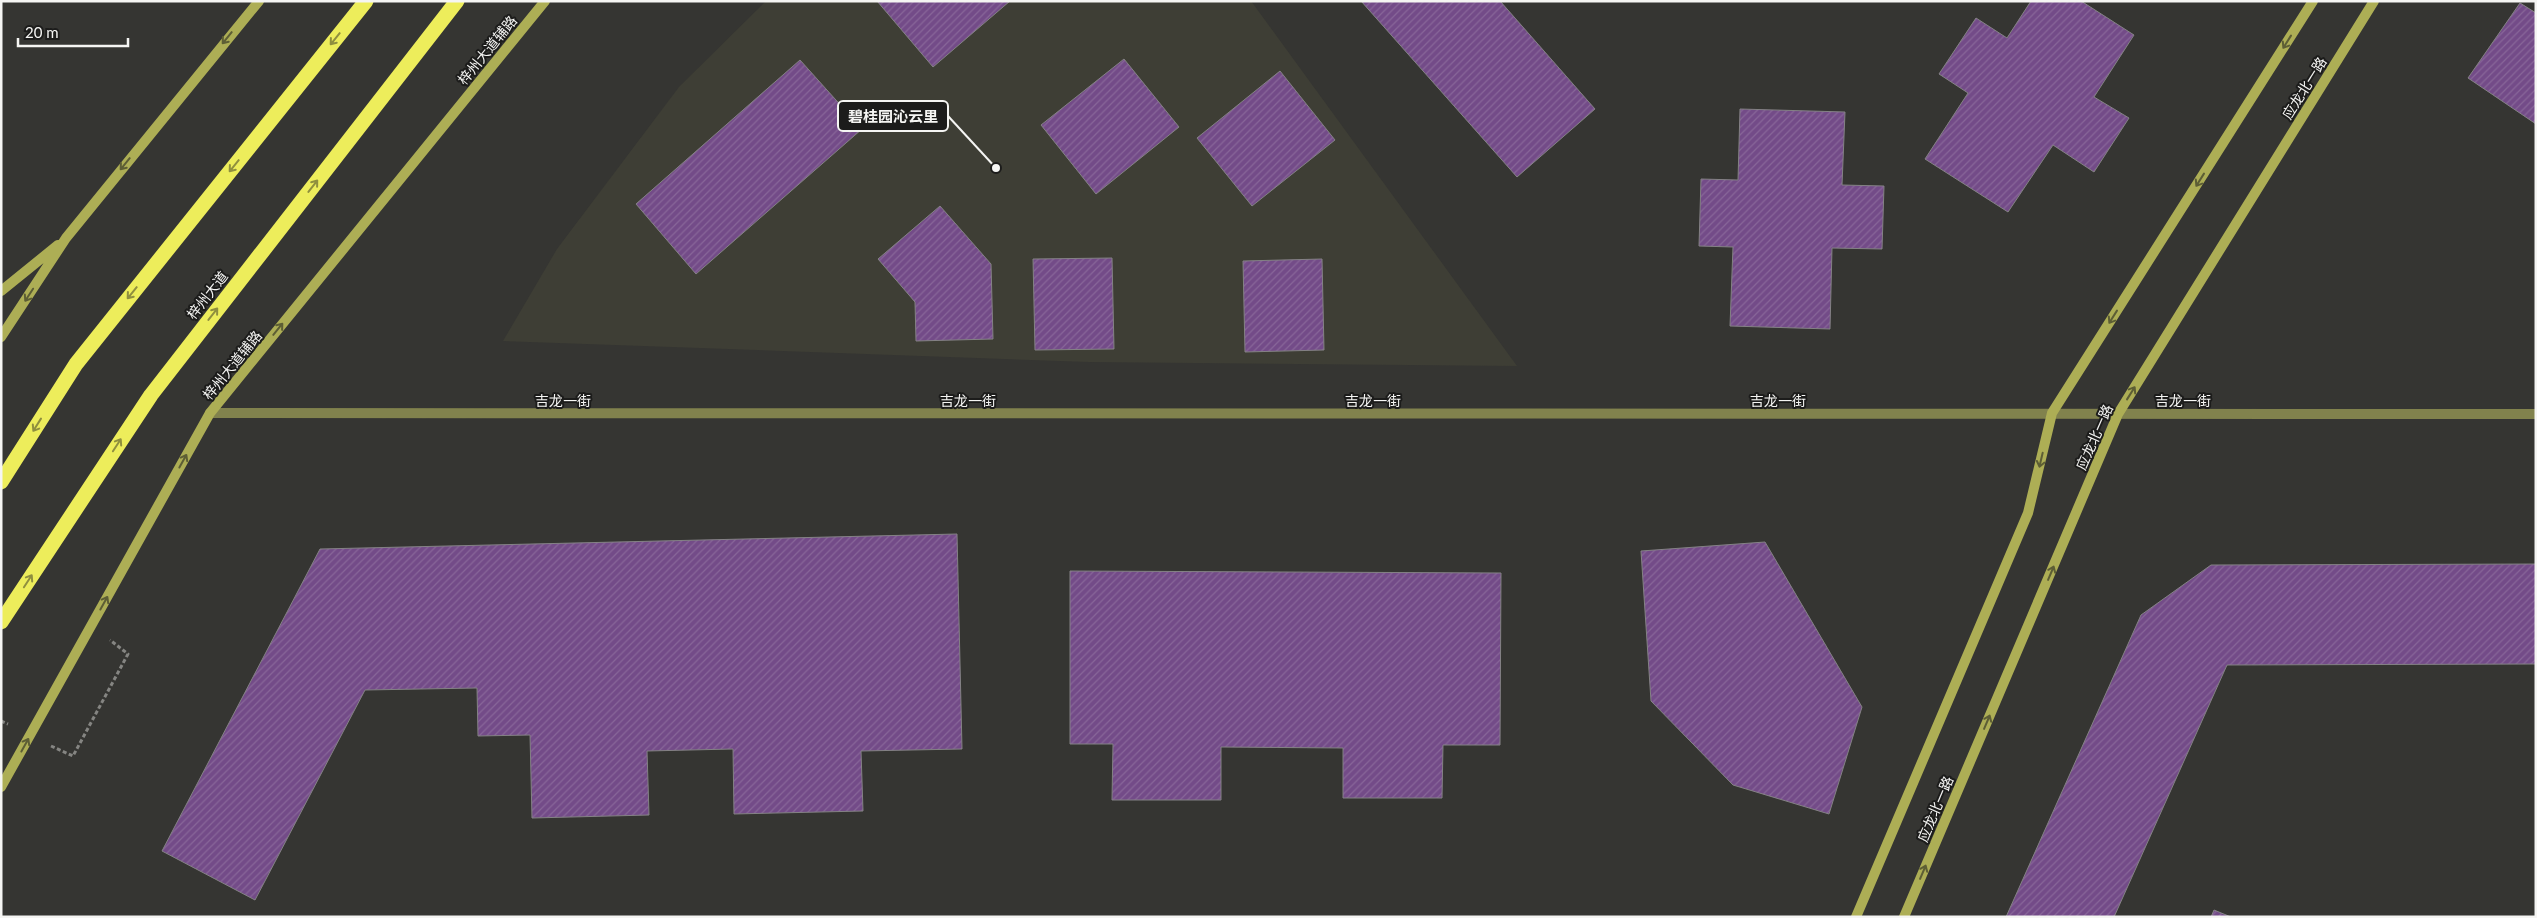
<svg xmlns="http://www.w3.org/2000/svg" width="2537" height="918" font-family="Lato,'Noto Sans SC',sans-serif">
  <defs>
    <pattern id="building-hatch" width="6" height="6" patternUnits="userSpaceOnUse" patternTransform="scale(1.25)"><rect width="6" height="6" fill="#734b88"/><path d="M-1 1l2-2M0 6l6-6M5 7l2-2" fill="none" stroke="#869"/></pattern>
  </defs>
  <rect width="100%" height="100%" fill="#353532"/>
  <!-- built -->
  <path fill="#3e3e35" d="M766 1H1251L1517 366 1089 362 503 341 557 249 679 87Z"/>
  <!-- building -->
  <path fill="url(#building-hatch)" stroke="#848285" d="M877 1H1010L933 67Z
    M1361 1H1500L1595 109 1517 177Z
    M2031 1H2081L2134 35 2094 97 2129 118 2094 172 2053 145 2008 212 1925 159 1968 93 1939 74 1976 18 2007 38Z
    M2520 3 2536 13V124L2468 78Z
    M1124 59 1179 127 1096 194 1041 125Z
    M800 60 862 129 696 274 636 204Z
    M1280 71 1335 140 1252 206 1197 138Z
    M1740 109 1845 112 1842 185 1884 186 1882 249 1832 248 1830 329 1730 326 1733 247 1699 246 1701 179 1738 180Z
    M940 206 991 264 993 339 916 341 915 302 878 259Z
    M1112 258 1114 349 1035 350 1033 259Z
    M1322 259 1324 350 1245 352 1243 261Z
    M957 534 962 749 861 751 863 811 734 814 733 749 647 751 649 815 532 818 530 735 478 736 477 688 365 690 255 900 162 851 320 549Z
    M1765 542 1862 707 1829 814 1733 785 1651 701 1641 551Z
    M2536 564V664L2227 665 2114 917H2006L2141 615 2211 565Z
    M1070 571 1501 573 1500 745H1443L1442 798H1343V748L1221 747V800H1112L1113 744H1070Z
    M2214 910 2231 917H2211Z"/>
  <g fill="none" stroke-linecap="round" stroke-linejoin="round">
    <!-- path -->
    <path stroke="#858582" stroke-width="3" stroke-dasharray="4 2.5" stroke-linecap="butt" d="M1 721 8 724
      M51 746 73 756 128 654 110 640"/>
    <!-- street -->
    <path stroke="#81824d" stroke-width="10" d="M210 413 2536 414"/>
    <!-- secondary -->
    <path stroke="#adae55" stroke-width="10" d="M1 291 58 245
      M1 337 66 238 259 1
      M1 787 210 413 545 1
      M1856 917 2028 513 2052 413 2313 1
      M1904 917 2118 414 2374 1"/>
    <!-- highway -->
    <path stroke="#eded5b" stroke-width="15" d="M1 482 76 364 366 1
      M1 622 151 395 457 1"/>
  </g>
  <!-- one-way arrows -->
  <defs><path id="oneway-shaft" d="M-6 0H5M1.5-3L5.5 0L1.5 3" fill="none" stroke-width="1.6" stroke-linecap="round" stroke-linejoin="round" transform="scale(1.25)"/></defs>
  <g stroke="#5d5e35">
    <use href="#oneway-shaft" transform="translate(227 38) rotate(129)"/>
    <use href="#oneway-shaft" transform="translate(2287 42) rotate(122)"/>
    <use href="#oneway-shaft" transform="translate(125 164) rotate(129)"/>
    <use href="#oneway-shaft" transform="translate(2200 180) rotate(122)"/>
    <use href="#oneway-shaft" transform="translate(29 295) rotate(123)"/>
    <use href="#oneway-shaft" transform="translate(2113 317) rotate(122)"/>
    <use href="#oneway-shaft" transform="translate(278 329) rotate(-51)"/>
    <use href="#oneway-shaft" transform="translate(2131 393) rotate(-58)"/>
    <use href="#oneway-shaft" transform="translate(2041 460) rotate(103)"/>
    <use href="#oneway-shaft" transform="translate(183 461) rotate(-61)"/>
    <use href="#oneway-shaft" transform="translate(2051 573) rotate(-67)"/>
    <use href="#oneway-shaft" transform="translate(104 603) rotate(-61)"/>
    <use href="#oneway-shaft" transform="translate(1987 722) rotate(-67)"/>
    <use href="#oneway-shaft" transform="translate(25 745) rotate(-61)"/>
    <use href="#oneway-shaft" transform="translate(1923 872) rotate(-67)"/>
  </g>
  <g stroke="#8f8f3e">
    <use href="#oneway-shaft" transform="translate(335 39) rotate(129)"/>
    <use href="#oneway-shaft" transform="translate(234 166) rotate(129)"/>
    <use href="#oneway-shaft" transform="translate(313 186) rotate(-52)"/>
    <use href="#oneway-shaft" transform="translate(132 293) rotate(129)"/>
    <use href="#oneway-shaft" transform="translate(213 314) rotate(-52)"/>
    <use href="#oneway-shaft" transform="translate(37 425) rotate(122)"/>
    <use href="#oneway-shaft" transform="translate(117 445) rotate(-57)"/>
    <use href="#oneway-shaft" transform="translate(28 581) rotate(-57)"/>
  </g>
  <g text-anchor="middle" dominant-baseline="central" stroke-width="4" stroke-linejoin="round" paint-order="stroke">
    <!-- street labels -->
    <g font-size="14" fill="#f5f5f3" stroke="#1c1c1b">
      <text transform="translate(487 50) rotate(-51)">梓州大道辅路</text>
      <text transform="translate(2304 88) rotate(-58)">应龙北一路</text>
      <text transform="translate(207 295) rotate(-52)">梓州大道</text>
      <text transform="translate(232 365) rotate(-51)">梓州大道辅路</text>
      <text x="563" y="400">吉龙一街</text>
      <text x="968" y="400">吉龙一街</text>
      <text x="1373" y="400">吉龙一街</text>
      <text x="1778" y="400">吉龙一街</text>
      <text x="2183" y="400">吉龙一街</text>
      <text transform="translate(2094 437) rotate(-66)">应龙北一路</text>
      <text transform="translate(1935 809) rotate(-67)">应龙北一路</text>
    </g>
  </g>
  <!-- callouts -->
  <path fill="none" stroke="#f5f5f3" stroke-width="2" d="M996 168L948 116"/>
  <circle fill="#f5f5f3" stroke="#1c1c1b" stroke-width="2" cx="996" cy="168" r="5"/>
  <rect fill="#1c1c1b" stroke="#f5f5f3" stroke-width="2" x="838" y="101" width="110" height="30" rx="5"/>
  <g font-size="15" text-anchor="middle" font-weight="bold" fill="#f5f5f3">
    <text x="893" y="122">碧桂园沁云里</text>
  </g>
  <!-- border -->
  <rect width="2537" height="918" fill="none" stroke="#f5f5f3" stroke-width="5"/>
  <!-- scale -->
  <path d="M18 38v8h110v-8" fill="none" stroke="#f5f5f3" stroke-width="2.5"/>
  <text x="25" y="38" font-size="15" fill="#f5f5f3" stroke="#1c1c1b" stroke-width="4" paint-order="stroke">20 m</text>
</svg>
